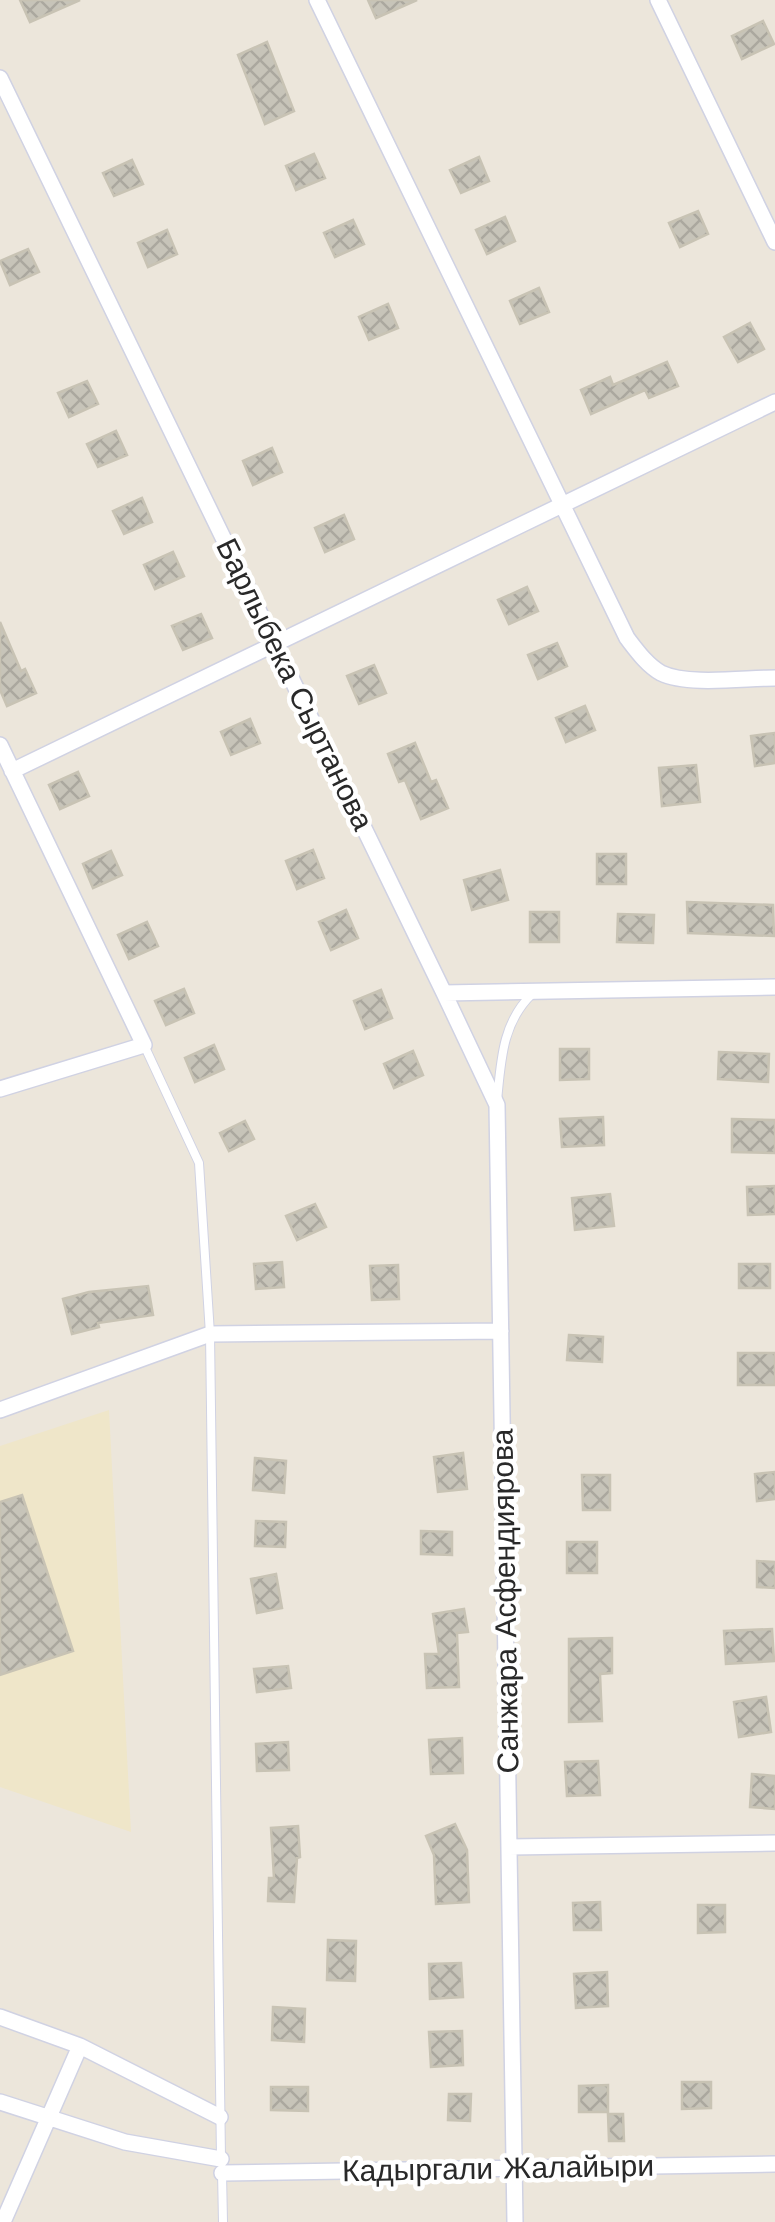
<svg xmlns="http://www.w3.org/2000/svg" width="775" height="2222" font-family="'Work Sans',sans-serif">
  <defs>
    <pattern id="building-cross-hatch" width="8" height="8" patternUnits="userSpaceOnUse" patternTransform="scale(2.5)"><rect width="8" height="8" fill="#c7c4b9"/><path d="M0 0l8 8M0 8l8-8" fill="none" stroke="#aba89f"/></pattern>
  </defs>
  <rect width="100%" height="100%" fill="#ece6db"/>
  <!-- education -->
  <path fill="#efe6c9" d="M109 1410 131 1832 0 1787V1446Z"/>
  <!-- building -->
  <path fill="url(#building-cross-hatch)" stroke="#c8c3b4" stroke-width="2.5" d="M20 0H80L30 22Z
    M368 0H417L376 18Z
    M763 21 774 44 742 59 732 36Z
    M267 42 294 111 265 124 238 55Z
    M314 154 325 178 296 190 286 166Z
    M479 157 489 181 461 193 450 170Z
    M132 160 143 184 114 196 103 173Z
    M698 211 708 234 680 247 669 223Z
    M505 217 515 241 487 254 476 230Z
    M353 220 364 244 335 257 324 233Z
    M167 230 177 254 148 267 138 243Z
    M28 249 39 272 10 285 0 261Z
    M539 288 549 312 520 324 510 301Z
    M388 304 398 328 369 340 359 317Z
    M750 323 764 349 738 362 724 337Z
    M667 362 678 386 649 398 645 390 591 414 581 390 610 377 613 385Z
    M87 381 98 404 69 417 58 393Z
    M116 431 127 455 98 467 87 444Z
    M272 448 282 472 253 485 243 461Z
    M142 498 152 522 124 534 113 511Z
    M344 515 354 539 325 552 315 528Z
    M173 552 184 576 155 589 144 565Z
    M527 587 538 611 509 624 498 600Z
    M201 614 212 638 183 650 172 626Z
    M0 622 21 671 25 669 36 693 7 706 0 690Z
    M557 643 567 666 538 679 528 655Z
    M374 665 386 693 359 704 347 676Z
    M585 706 595 730 566 742 556 718Z
    M250 719 260 743 231 755 221 732Z
    M775 733V763L755 766 751 736Z
    M415 743 431 782 436 780 448 808 421 819 405 780 399 782 388 754Z
    M696 765 700 802 662 806 659 768Z
    M78 772 89 796 60 809 49 785Z
    M313 850 324 878 297 889 286 861Z
    M111 851 122 875 93 888 83 864Z
    M597 854H626V884H597Z
    M500 870 508 900 472 910 464 880Z
    M687 902 773 905 774 936 688 933Z
    M346 910 358 938 331 950 319 922Z
    M530 912H559V942H530Z
    M618 914 654 915 653 943 617 942Z
    M147 922 158 946 129 959 118 935Z
    M184 989 194 1013 166 1025 155 1001Z
    M381 990 392 1018 365 1029 354 1001Z
    M214 1045 224 1069 195 1082 185 1058Z
    M560 1049H589V1079L560 1080Z
    M413 1051 423 1075 394 1088 384 1064Z
    M719 1052 769 1054 768 1082 718 1079Z
    M603 1117 604 1145 562 1147 560 1119Z
    M732 1119 775 1120V1153L732 1152Z
    M245 1121 254 1139 229 1151 220 1133Z
    M775 1186V1214L748 1215 747 1187Z
    M610 1194 614 1226 575 1230 572 1198Z
    M315 1204 326 1227 297 1240 286 1216Z
    M282 1262 284 1287 256 1289 254 1264Z
    M739 1264H770V1288H739Z
    M398 1265 399 1299 372 1300 370 1266Z
    M148 1286 153 1315 98 1323 99 1327 72 1334 63 1299 89 1292Z
    M569 1335 603 1337 602 1362 567 1360Z
    M738 1353H775V1385H738Z
    M463 1453 467 1489 438 1492 434 1457Z
    M255 1458 286 1461 284 1493 253 1490Z
    M775 1472V1499L757 1501 755 1474Z
    M582 1475H610V1510H583Z
    M22 1495 73 1651 0 1675V1502Z
    M256 1521 286 1522 285 1547 255 1546Z
    M421 1531 452 1532V1555L421 1554Z
    M567 1542H597V1573H567Z
    M757 1561 775 1562V1588L757 1587Z
    M276 1574 282 1608 257 1613 251 1579Z
    M464 1609 468 1632 457 1633 459 1687 427 1688 425 1654H439L433 1614Z
    M772 1629 774 1661 726 1664 724 1631Z
    M612 1638V1673L600 1674 602 1721 569 1722V1639Z
    M288 1666 291 1688 257 1692 254 1669Z
    M766 1697 771 1732 739 1737 734 1702Z
    M462 1738 463 1773 431 1774 429 1740Z
    M288 1742 289 1770 257 1771 256 1744Z
    M598 1761 600 1795 567 1796 565 1762Z
    M752 1774 775 1776V1809L750 1807Z
    M455 1824 467 1850 469 1902 436 1904 434 1855 426 1836Z
    M298 1826 300 1857 297 1858 294 1902 268 1901 269 1878H274L271 1828Z
    M600 1902 601 1930H574L573 1903Z
    M698 1905H725V1932L698 1933Z
    M328 1940 356 1941 355 1981 327 1980Z
    M461 1963 463 1997 430 1999 429 1964Z
    M607 1972 608 2006 576 2008 574 1974Z
    M273 2007 305 2009 304 2042 272 2040Z
    M462 2031 463 2065 431 2067 429 2032Z
    M682 2082H711V2108L682 2109Z
    M608 2085V2112H579V2086Z
    M271 2087H308V2111L271 2110Z
    M449 2094H471L470 2121 448 2120Z
    M608 2114H623L624 2141H609Z"/>
  <g fill="none" stroke-linecap="round" stroke-linejoin="round">
    <!-- lane casing -->
    <g stroke="#d0d2e3" stroke-width="10">
      <path id="lane" d="M144 1045 199 1163 210 1334 221 2158
        M497 1101C501 1061 502 1023 532 994
        M222 2172 223 2222"/>
    </g>
    <!-- street casing -->
    <g stroke="#d0d2e3" stroke-width="18">
      <path id="street" d="M317 0 627 638C637 651 647 665 661 673 688 686 744 678 775 678
        M658 0 775 242
        M0 78 444 993 775 987
        M0 745 144 1045 0 1089
        M12 771 775 402
        M444 993 497 1105 515 2222
        M0 1410 210 1334 501 1331
        M509 1847 775 1843
        M0 2017 80 2046 220 2117
        M0 2102 125 2142 221 2159
        M222 2173 775 2164
        M3 2222 80 2046"/>
    </g>
    <!-- lane -->
    <use href="#lane" stroke="#fff" stroke-width="8"/>
    <!-- street -->
    <use href="#street" stroke="#fff" stroke-width="15"/>
  </g>
  <g text-anchor="middle" dominant-baseline="central" stroke-width="9" stroke-linejoin="round" paint-order="stroke">
    <!-- street labels -->
    <g font-size="30" fill="#292929" stroke="#fff">
      <text transform="translate(295 684) rotate(64)">Барлыбека Сыртанова</text>
      <text transform="translate(505 1601) rotate(-91)">Санжара Асфендиярова</text>
      <text transform="translate(498 2168) rotate(-1)">Кадыргали Жалайыри</text>
    </g>
  </g>
</svg>
